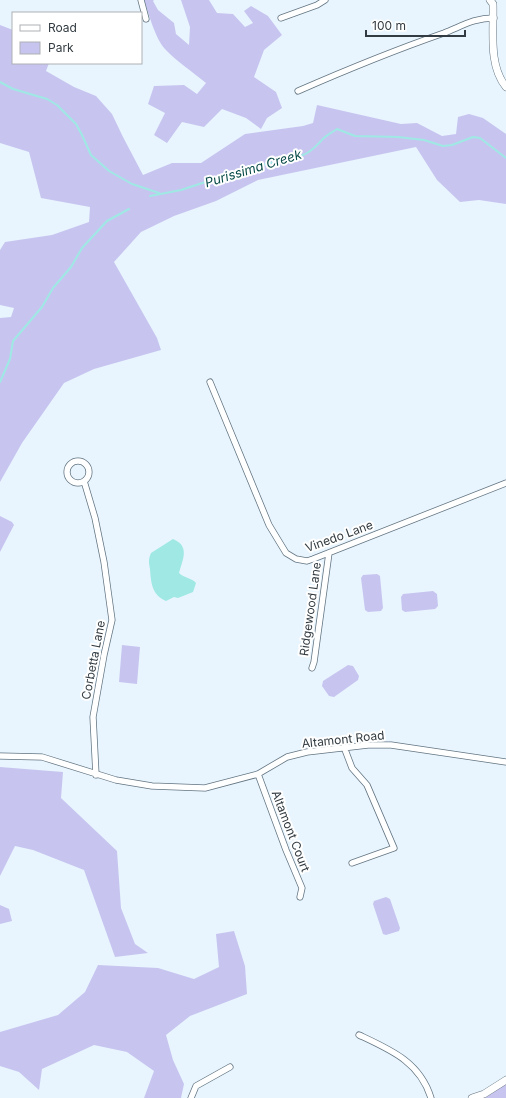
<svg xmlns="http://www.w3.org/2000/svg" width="506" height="1098" font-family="Inter,sans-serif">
  <rect width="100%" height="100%" fill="#e8f5fe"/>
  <!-- green -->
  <path fill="#c7c5f0" d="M144 0H154L153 1 158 10 174 23 176 34 189 45 190 27 181 0H209L217 13 233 14 245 27 253 23 244 11 251 6 268 16 282 35 264 50 254 77 276 92 282 108 267 118 261 129 246 118 222 109 204 127 182 122 167 143 154 135 165 113 148 104 154 86 184 85 197 94 206 83C193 72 177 62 165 49 155 38 149 14 144 0Z
    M0 25 13 30V63H49L46 71 74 87 96 96 112 114 123 137 143 175 172 163H201L245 134 303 126 313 123 317 105 401 124 417 123 442 136 456 134 458 117 469 114 483 118 506 134V204L479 200 460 202 437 180 416 147 258 180 216 201 174 216 141 232 114 262 157 338 161 350 94 369 64 383 22 443 0 482V318L11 317 14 308 0 305V250L5 242 52 235 89 222 90 207 41 198 29 152 0 143Z
    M0 516 12 522 14 525 0 552Z
    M377 574 380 576 383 608 381 611 368 612 365 610 361 578 363 575Z
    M433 591 437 594 438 606 435 609 405 612 402 610 401 597 403 594Z
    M122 645 140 647 137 684 119 682Z
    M348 665 353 666 359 676 358 680 334 697 329 696 322 686 323 681Z
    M0 767 63 772 61 798 117 851 121 908 135 944 148 953 115 957 84 870 33 850 15 846 0 876Z
    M386 897 390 899 400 928 399 931 386 935 383 934 373 904 374 901Z
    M0 905 9 909 12 921 0 924Z
    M234 931 245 966 247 994 190 1016 166 1035 173 1060 184 1084 181 1098H144L154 1071 127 1052 94 1045 42 1069 39 1090 19 1072 0 1066V1032L58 1015 85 992 98 965 158 968 194 979 219 967 216 934Z
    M506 1082V1098H485Z"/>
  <!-- water -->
  <path fill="#9fe8e4" d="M173 539C190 546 183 559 179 573 184 578 192 578 196 583L193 592 178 598 174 597 166 601C152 595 151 583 150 569 149 563 148 560 151 553Z"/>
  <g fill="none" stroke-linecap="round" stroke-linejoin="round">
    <!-- stream -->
    <path stroke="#9fe8e4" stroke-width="2" d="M0 82 13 89 47 99 57 105 76 124 82 135 91 155 109 171 132 184 159 193
      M150 196 181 190 242 170 303 155C311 152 315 147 321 141 325 136 331 133 337 129L355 136 398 137 424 140 443 146 452 145 473 137 480 138 506 158
      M0 382 10 359 13 341 42 307 53 288 71 267 82 248 107 221 129 209"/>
    <!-- minor casing -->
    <g stroke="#627481" stroke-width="7">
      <path id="minor" d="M141 0 146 19
        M281 18 317 5 325 0
        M298 91C346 70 395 50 444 33 462 26 474 18 494 18
        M210 382 269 525 286 553 296 559 307 561 313 559 506 483
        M67 472a11 11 0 1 1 22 0a11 11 0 1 1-22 0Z
        M84 481 95 518 104 562 112 620 104 655 93 717 96 775
        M312 668 314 662 329 553
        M344 747 352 768 367 785 394 848 352 863
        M0 756 42 757 116 780 152 786 205 788 258 774 287 757 307 752 368 745H391L506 762
        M258 774 286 850 302 888 300 897
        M359 1035C391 1050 420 1062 431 1098
        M191 1098 196 1086 230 1067"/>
    </g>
    <!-- tertiary casing -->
    <g stroke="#627481" stroke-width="8">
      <path id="tertiary" d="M490 0 493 4C494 30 488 65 506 87
        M472 1098 484 1094 506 1080"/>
    </g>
    <!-- minor -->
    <use href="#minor" stroke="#fff" stroke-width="5.5"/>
    <!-- tertiary -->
    <use href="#tertiary" stroke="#fff" stroke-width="7"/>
  </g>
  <g text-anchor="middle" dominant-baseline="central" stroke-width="4" stroke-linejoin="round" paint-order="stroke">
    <!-- street labels -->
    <g font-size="12" fill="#323b41" stroke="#fff">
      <text transform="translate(339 536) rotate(-20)">Vinedo Lane</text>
      <text transform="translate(310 609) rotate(-82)">Ridgewood Lane</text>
      <text transform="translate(93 660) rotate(-79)">Corbetta Lane</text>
      <text transform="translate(343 739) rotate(-6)">Altamont Road</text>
      <text transform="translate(291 831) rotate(69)">Altamont Court</text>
    </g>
    <!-- water labels -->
    <g font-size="13" font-style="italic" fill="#074b49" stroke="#fff">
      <text transform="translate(253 168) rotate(-17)">Purissima Creek</text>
    </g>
  </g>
  <!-- legend -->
  <rect x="12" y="12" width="130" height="52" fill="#ffffff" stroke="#adb1b3"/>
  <rect x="20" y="25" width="20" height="6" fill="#ffffff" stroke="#adb1b3"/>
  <text x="48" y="32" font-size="12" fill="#323b41">Road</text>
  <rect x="20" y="42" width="20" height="12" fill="#c7c5f0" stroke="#adb1b3"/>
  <text x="48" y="52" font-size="12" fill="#323b41">Park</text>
  <!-- scale -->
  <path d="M366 30v6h99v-6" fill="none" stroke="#323b41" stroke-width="2"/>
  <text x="372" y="30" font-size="12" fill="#323b41" stroke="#ffffff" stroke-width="3" paint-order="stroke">100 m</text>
</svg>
